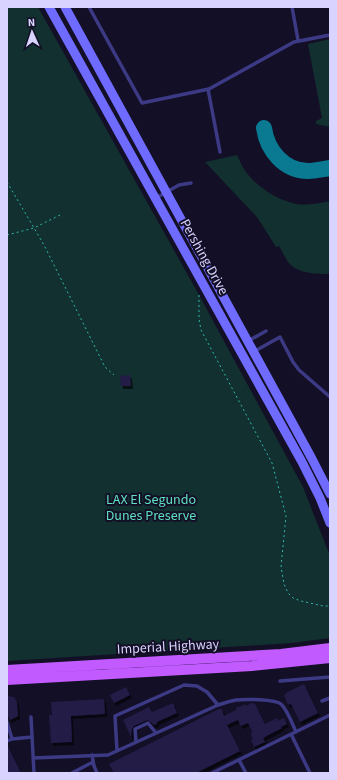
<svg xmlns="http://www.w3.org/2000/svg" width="337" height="780" font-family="'Source Sans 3',sans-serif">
  <defs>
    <filter id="shadow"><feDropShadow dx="2" dy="3" stdDeviation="0" flood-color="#0009"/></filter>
  </defs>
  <rect width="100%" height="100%" fill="#130f26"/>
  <!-- green -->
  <path fill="#12302f" d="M7 7H38L199 295 303 487 330 556V638L292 643 7 661Z
    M330 39V127L316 124V121L322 118 308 44Z
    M237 155C240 161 242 167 246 172 257 187 277 200 296 204 307 206 319 203 330 201V271L328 274C316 274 297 273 289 263 285 258 282 251 279 246L276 247 257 217 205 162Z"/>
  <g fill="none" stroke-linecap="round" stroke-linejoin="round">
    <!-- taxiway -->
    <path stroke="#0a7a92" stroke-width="16" d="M264 128C267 150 284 171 308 171 315 171 323 169 330 168"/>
  </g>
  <!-- building -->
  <path fill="#241b47" filter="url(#shadow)" d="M130 375 131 386H121L120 376Z
    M304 684 318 713 300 722 291 704 288 705 284 695 286 694V693Z
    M126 687 130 695 114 703 110 695Z
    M7 696 14 697 17 702 18 716 10 720 7 714Z
    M104 699 105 714 71 716 72 742 51 743 49 715H52L51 702Z
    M173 703 177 713 157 722V724L154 725 148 720 134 726 132 729 131 737 123 720 149 707 152 712Z
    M251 703 255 704 265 724 277 718 278 721 284 718 287 724 281 727 282 728 263 738 265 742 254 747 251 740 253 739 251 735 252 731 248 723 241 726 238 720 227 725 240 751 196 773H114L109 764 219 709H222L224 716 236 710 237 706 240 707 245 704 246 706Z
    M7 744 21 773H7Z"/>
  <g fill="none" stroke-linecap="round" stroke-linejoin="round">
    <!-- path -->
    <path stroke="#2fb8b0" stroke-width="1" stroke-dasharray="2 3" stroke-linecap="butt" d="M7 182 44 245 105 367 114 375
      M7 235 34 228 60 215
      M199 295V319L201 330 272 463 286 516 281 567 284 584 288 593 293 598 301 601 323 606H330"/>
    <!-- service -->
    <path stroke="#3d3a85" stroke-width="3.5" d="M89 7 142 103 209 89 294 42 330 35
      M292 7 298 40
      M208 89 220 152
      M156 198 179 185 191 183
      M248 341 266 331
      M255 351 280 337 293 362 299 370 330 397
      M280 681 330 677
      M322 701 330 698
      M31 717 34 773
      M7 722 12 739
      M291 734 310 773
      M7 741 12 739 32 737
      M136 742 135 729 148 723 156 733
      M117 751 115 716 184 685 197 686 207 692 218 705
      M92 755 94 766 97 773
      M33 758 108 755 218 705C224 703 230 701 236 700 245 699 275 699 281 704 288 711 292 723 296 732
      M239 760 246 773
      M72 773 93 762
      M212 773 330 715"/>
    <!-- secondary -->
    <path stroke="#6f6bff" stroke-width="9" d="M49 7 302 462 320 498 330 523
      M65 7 311 457 330 494"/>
    <!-- primary -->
    <path stroke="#c25bff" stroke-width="10" d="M7 670 281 654 330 648
      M7 680 252 666 330 658"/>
  </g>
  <g text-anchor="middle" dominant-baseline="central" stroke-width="4" stroke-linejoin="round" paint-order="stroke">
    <!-- street labels -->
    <g font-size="14" fill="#d9d4ff" stroke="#130f26">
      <text transform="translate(204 257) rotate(61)">Pershing Drive</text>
      <text transform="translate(168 647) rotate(-3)">Imperial Highway</text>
    </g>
    <!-- park labels -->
    <g font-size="14" fill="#5fe0c0" stroke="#130f26">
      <text x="151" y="500">LAX El Segundo<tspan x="151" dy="16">Dunes Preserve</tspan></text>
    </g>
  </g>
  <!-- border -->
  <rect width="337" height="780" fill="none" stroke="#d9d4ff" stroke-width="16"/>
  <!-- north arrow -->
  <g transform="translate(32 32) rotate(357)" stroke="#130f26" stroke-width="3" paint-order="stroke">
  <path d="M0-3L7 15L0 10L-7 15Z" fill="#d9d4ff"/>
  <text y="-6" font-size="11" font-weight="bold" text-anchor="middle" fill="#d9d4ff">N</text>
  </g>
</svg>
